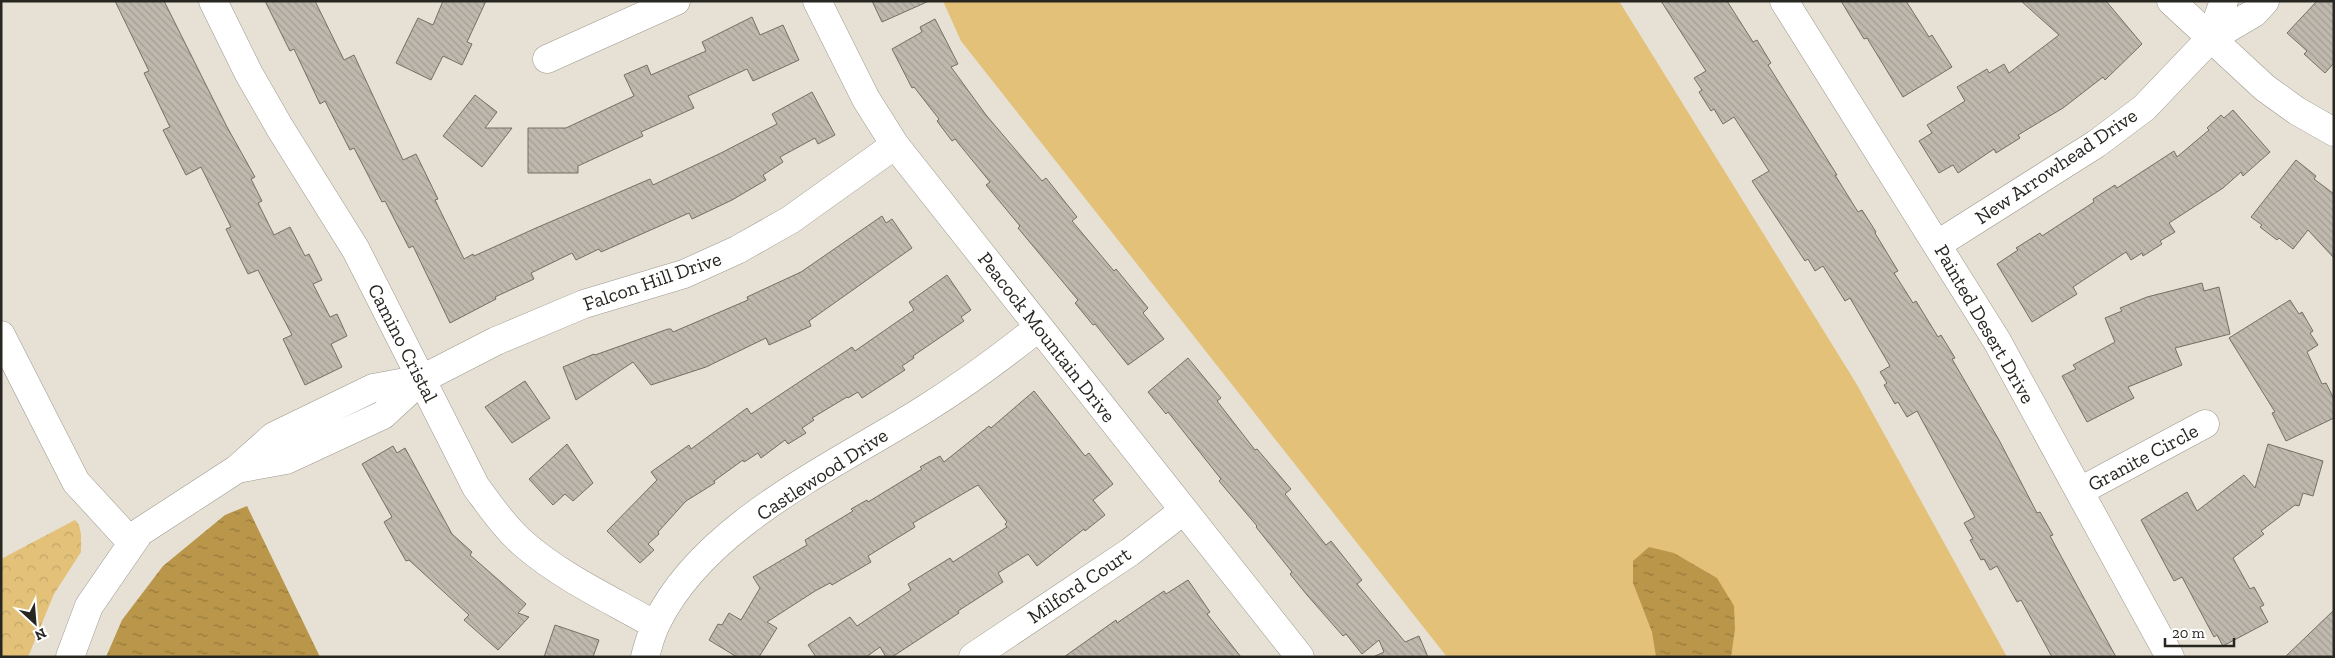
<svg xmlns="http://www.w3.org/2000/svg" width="2335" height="658" font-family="'Zilla Slab',serif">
  <defs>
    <pattern id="park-crowns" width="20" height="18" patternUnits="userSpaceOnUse" patternTransform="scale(1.25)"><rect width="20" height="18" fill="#e3c179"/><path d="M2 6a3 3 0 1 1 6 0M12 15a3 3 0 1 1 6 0" fill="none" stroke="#c3a668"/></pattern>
    <pattern id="water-ripples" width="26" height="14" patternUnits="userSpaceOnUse" patternTransform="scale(1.25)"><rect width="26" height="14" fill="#b99649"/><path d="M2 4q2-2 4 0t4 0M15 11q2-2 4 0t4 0" fill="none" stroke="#967a3c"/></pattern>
    <pattern id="building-back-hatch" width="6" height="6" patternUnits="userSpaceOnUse" patternTransform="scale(1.25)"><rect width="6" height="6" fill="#beb8ad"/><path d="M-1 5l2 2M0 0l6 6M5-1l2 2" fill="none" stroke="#a39e95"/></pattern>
  </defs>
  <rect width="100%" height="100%" fill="#e6e1d4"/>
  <!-- green -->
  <path fill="#e3c179" d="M943 1H1619L1856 383 2007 657H1447L961 41Z"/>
  <!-- park -->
  <path fill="url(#park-crowns)" d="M75 520 79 525 81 534V552L54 594 28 657H1V559Z"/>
  <!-- water -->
  <path fill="url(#water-ripples)" d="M247 506 320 657H106L122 620 163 566 225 515Z
    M1649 547 1674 553 1717 578 1734 606 1735 629 1731 657H1656L1652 632 1633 583V561Z"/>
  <!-- building -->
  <path fill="url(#building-back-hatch)" stroke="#746f64" d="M115 1H164L227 127 255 177 251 179 262 201 258 203 274 235 290 227 305 256 309 254 322 280 313 284 330 317 337 314 347 336 331 344 342 367 305 385 283 339 292 335 258 270 248 274 226 229 231 227 201 167 186 175 163 130 170 127 144 73 149 71Z
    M265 1H315L344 60 354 55 403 160 416 154 438 199 435 200 464 259 473 254 474 256 536 228 650 179 653 185 721 153 777 124 772 114 812 92 835 135 818 144 815 138 780 157 783 162 763 175 766 180 732 200 692 219 689 213 601 252 599 249 576 260 572 253 531 273 534 279 495 297 496 299 450 323 413 246 409 248 385 201 382 202 354 148 350 150 325 101 320 104 294 49 290 51Z
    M443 1H486L467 42 472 44 462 65 443 56 431 80 396 63 418 18 433 25Z
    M872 1H929L882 22Z
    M1661 1H1727L1753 42 1757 40 1771 63 1768 65 1837 175H1835L1858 212 1862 210 1876 232 1875 233 1898 271 1894 273 1913 303 1916 301 1938 337 1941 335 1955 358 1952 359 1999 440 2037 513 2040 512 2053 535 2050 536 2116 657H2052L2021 600 2017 602 1997 566 1990 570 1984 559 1981 560 1970 540 1973 539 1964 523 1975 517 1917 411 1907 417 1898 402 1895 404 1884 385 1887 383 1880 372 1890 366 1850 298 1845 301 1823 266 1815 271 1808 259 1805 261 1752 181 1769 171 1734 117 1723 124 1714 109 1711 111 1699 92 1702 90 1694 78 1706 71Z
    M1841 1H1906L1929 37 1932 35 1952 67 1903 97 1867 38 1864 39Z
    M2021 1H2106L2142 44 2105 80 2103 77 2063 108 2018 135 2020 138 1996 153 1994 149 1958 173 1953 165 1939 173 1919 141 1932 133 1927 125 1965 101 1957 87 1987 69 1989 73 2004 64 2009 73 2059 35Z
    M2317 1H2334V63L2325 73 2304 54 2307 51 2287 33Z
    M752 17 760 35 783 25 799 60 753 81 747 69 688 96 694 108 641 132 643 136 578 166V173H528V128H566L634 96 624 75 647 65 651 75 706 51 702 42Z
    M935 19 958 64 951 67 986 115 1042 181 1046 178 1077 217 1072 221 1114 271 1116 269 1148 308 1143 313 1164 339 1128 365 1095 324 1093 325 1075 303 1078 300 1018 228 1020 226 986 185 990 182 955 139 952 141 937 121 939 119 914 87 912 88 892 49 922 32 920 27Z
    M475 95 497 112 485 128H512L482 167 443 136Z
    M2233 110 2270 152 2243 176 2241 172 2223 188 2169 223 2175 232 2160 241 2162 244 2143 256 2142 253 2131 260 2126 252 2073 287 2077 294 2032 322 1997 264 2018 250 2016 248 2040 233 2042 236 2094 202 2093 199 2115 185 2117 188 2174 151 2177 157 2209 130 2207 128 2221 115 2224 118Z
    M2296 160 2316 176 2314 179 2334 194V258L2308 230 2293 249 2279 238 2277 240 2260 227 2262 225 2251 217Z
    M882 216 886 223 892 219 912 248 809 321 811 326 769 345 766 338 706 367 651 385 633 362 576 400 563 367 594 354 595 355 668 329H671L673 332 748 300 747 297 801 272Z
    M947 275 971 310 961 317 964 321 913 356 914 358 902 366 905 370 862 398 858 392 848 398 847 397 812 418 814 420 802 428 806 433 788 444 785 440 761 458 758 453 744 462 743 460 714 481 715 483 686 501 658 532 659 534 648 544 654 550 640 563 607 531 657 480 651 472 689 445 691 449 747 408 751 414 852 347 855 351 914 310 909 302Z
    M2202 283 2204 291 2219 287 2230 334 2175 348 2182 365 2128 387 2134 398 2087 422 2062 376 2076 369 2073 365 2115 342 2105 318 2122 311 2120 308 2147 297Z
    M2290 300 2299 314 2302 312 2313 331 2310 333 2318 345 2307 352 2322 384 2326 383 2334 399V418L2286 441 2272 413 2275 412 2229 338Z
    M1188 358 1221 398 1217 401 1255 450 1257 449 1291 489 1285 494 1326 545 1331 541 1362 580 1357 584 1405 642 1419 636 1428 657H1373L1384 652 1379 640 1362 654 1346 634 1343 636 1307 595 1290 574 1292 572 1256 527 1257 526 1219 481 1221 479 1168 412 1166 414 1148 392Z
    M525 381 550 418 512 443 485 407Z
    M1034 391 1085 456 1089 453 1113 484 1093 500 1105 515 1085 531 1084 529 1037 566 1028 554 998 573 1003 582 958 611 959 613 892 657H886L880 647 866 657H816L808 645 850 617 857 626 911 590 908 584 950 558 953 562 1007 527 1005 524 1007 522 978 485 913 523 915 527 868 556 871 562 832 585 830 583 815 591 767 622 777 628 759 657H737L709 640 718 624 722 625 729 613 741 620 760 588 753 577 807 545 805 540 853 511 851 509 867 500 868 502 922 469 920 467 940 456 944 462 989 426 991 428Z
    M567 444 593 483 573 501 565 494 553 505 529 479Z
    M2268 444 2323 461 2313 496 2303 493 2299 506 2295 505 2261 531 2264 534 2233 558 2250 589 2254 587 2264 605 2260 607 2268 622 2223 646 2217 635 2214 637 2182 577 2174 581 2141 520 2187 492 2197 511 2244 475 2255 488Z
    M393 446 397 453 405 448 452 534 472 552 470 555 526 604 518 613 529 617 498 650 464 620 469 615 409 560 406 561 384 522 392 517 362 464Z
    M1188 580 1210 612 1207 614 1241 657H1064L1116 620 1117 623 1164 591 1166 594Z
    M2334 610V657H2285Z
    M555 625 599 640 593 657H544Z"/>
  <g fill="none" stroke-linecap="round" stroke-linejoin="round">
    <!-- minor casing -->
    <g stroke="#9d988d" stroke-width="29">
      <path id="minor" d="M213 1 249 74 280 128 356 250 476 487C491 507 506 529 525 545 563 578 612 600 655 625
        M817 1 866 99 895 145 1300 657
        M1784 1 1997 341 2170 657
        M2171 1 2265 88 2297 111 2334 132
        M2210 39 2224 1
        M547 59 676 1
        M1938 244 2096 144 2144 108 2210 39 2254 13 2265 1
        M1 335 76 482 132 543
        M237 469 286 460 383 415 422 379 496 341 584 304 684 274 737 250 790 220 895 145
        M2080 491 2205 424
        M70 657 89 606 140 532 237 469 274 436 373 388 422 379
        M645 657C648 646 651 634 656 624 704 524 835 466 925 409 965 384 1003 356 1039 327
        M973 657 1130 552 1183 511"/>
    </g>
    <!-- minor -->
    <use href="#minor" stroke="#fff" stroke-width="28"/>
  </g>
  <g text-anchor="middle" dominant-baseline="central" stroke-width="4" stroke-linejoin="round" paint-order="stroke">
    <!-- street labels -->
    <g font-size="20" fill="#282621" stroke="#fff">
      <text transform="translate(2056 166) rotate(-34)">New Arrowhead Drive</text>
      <text transform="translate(652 281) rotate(-19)">Falcon Hill Drive</text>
      <text transform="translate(1985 324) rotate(60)">Painted Desert Drive</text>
      <text transform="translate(1047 337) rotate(52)">Peacock Mountain Drive</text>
      <text transform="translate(403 343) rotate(63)">Camino Cristal</text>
      <text transform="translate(2143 457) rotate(-28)">Granite Circle</text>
      <text transform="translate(822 474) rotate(-33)">Castlewood Drive</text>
      <text transform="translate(1079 585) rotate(-34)">Milford Court</text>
    </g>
  </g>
  <!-- border -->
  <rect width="2335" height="658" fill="none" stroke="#282621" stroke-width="5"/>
  <!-- north arrow -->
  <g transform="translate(35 623) rotate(154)" stroke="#ffffff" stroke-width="4" paint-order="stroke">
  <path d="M0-4L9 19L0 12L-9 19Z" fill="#282621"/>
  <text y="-8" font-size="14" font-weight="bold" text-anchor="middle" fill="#282621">N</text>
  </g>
  <!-- scale -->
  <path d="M2165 638v8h69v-8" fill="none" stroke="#282621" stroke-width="2.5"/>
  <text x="2172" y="638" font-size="15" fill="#282621" stroke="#ffffff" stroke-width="4" paint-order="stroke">20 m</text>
</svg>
